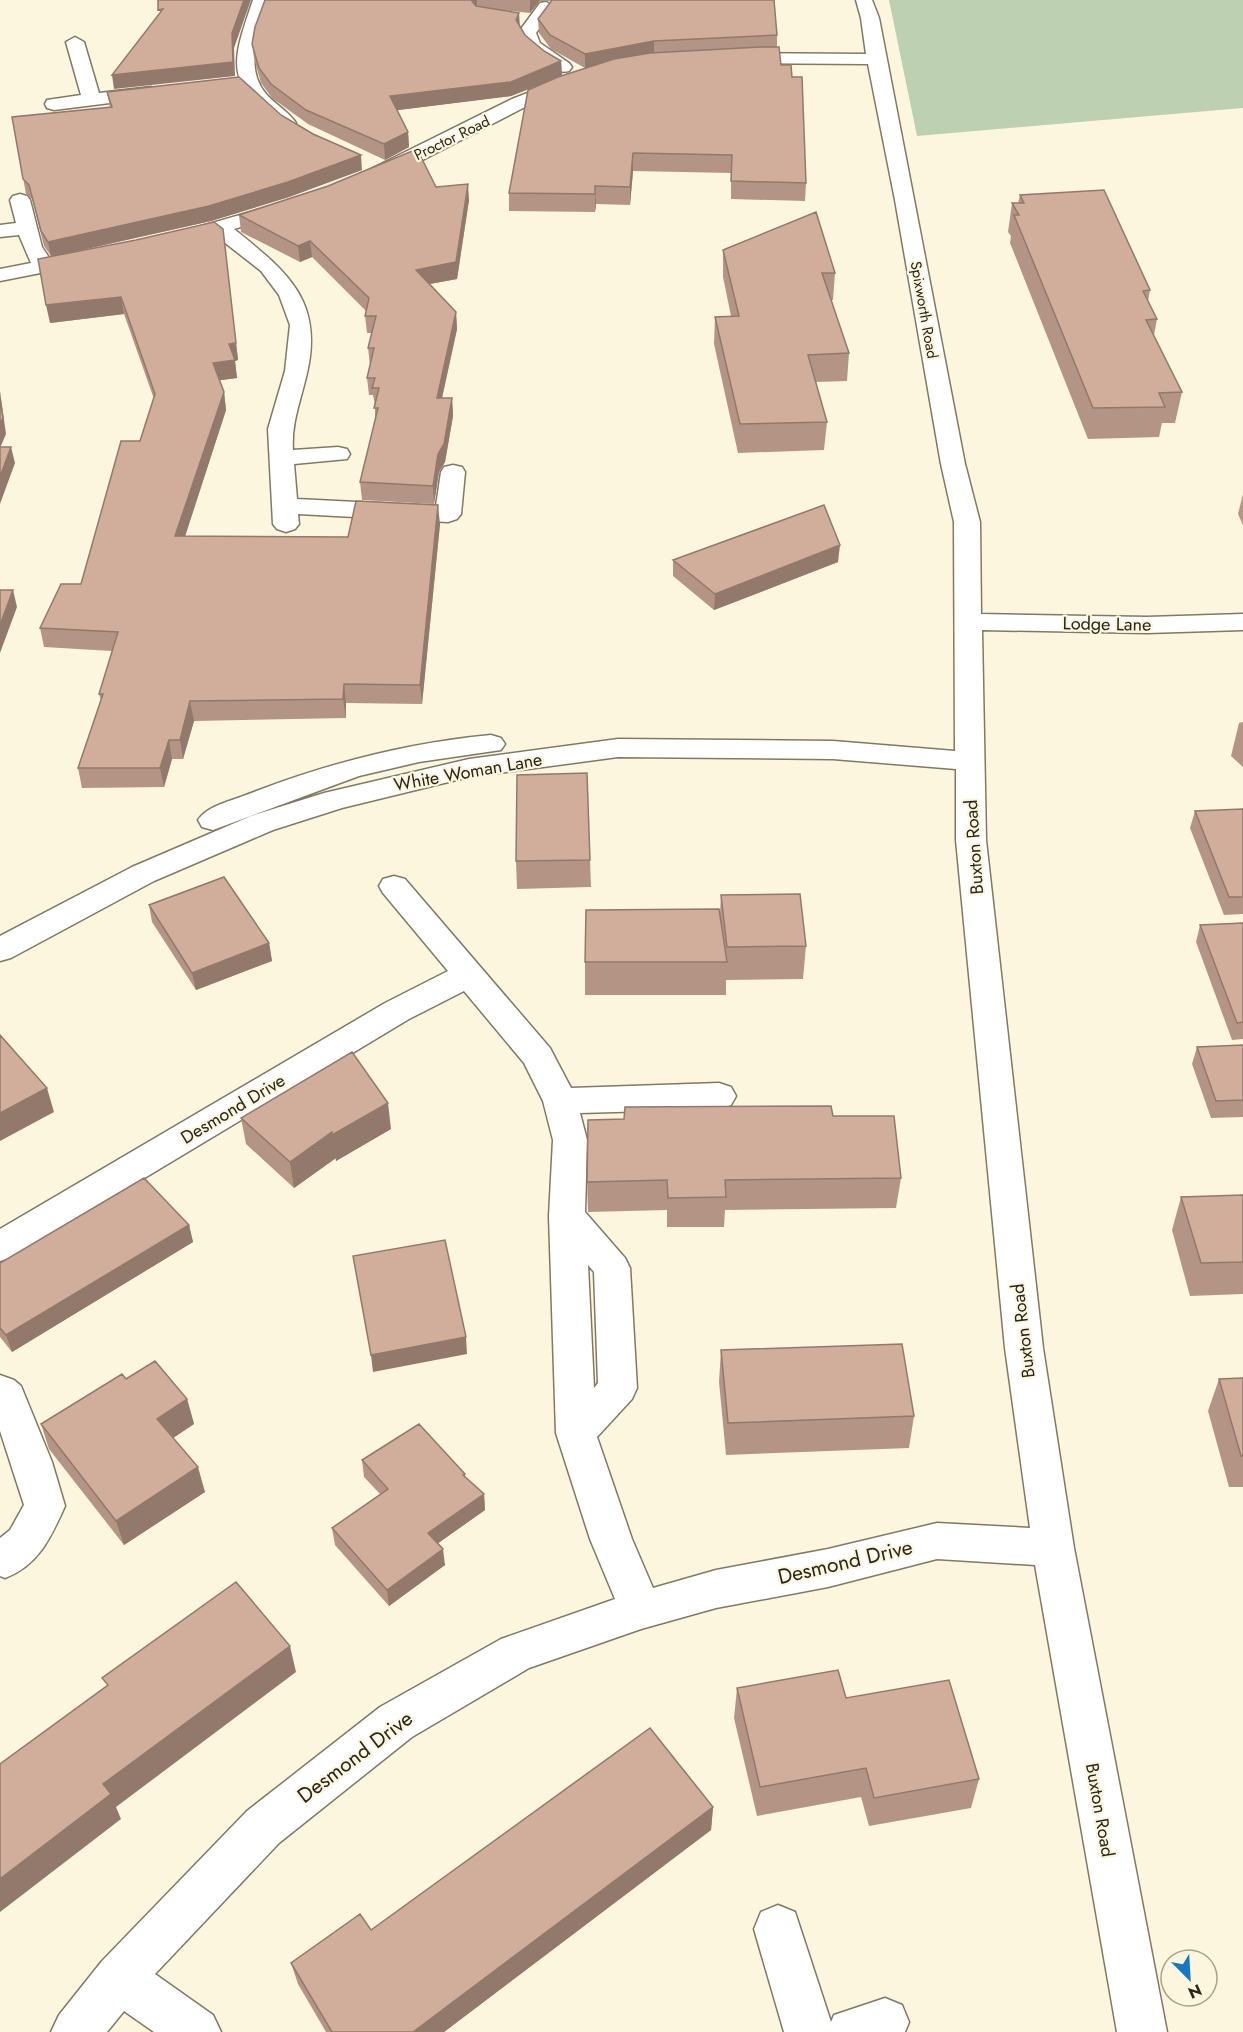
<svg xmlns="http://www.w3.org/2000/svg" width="1243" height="2032" font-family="Jost,sans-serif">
  <rect width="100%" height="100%" fill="#fdf6de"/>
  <!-- green -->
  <path fill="#bdd0b1" d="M889 0H1243V108L917 136Z"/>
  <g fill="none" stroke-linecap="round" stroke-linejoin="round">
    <!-- minor casing -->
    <g stroke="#807964" stroke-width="3">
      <path id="minor" d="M253 0H269C260 29 243 67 266 94 275 104 289 112 296 123L294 127H280C225 81 231 64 253 0Z
        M856 0H872L879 18 965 464 980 522 981 614 1147 617 1243 614V630L1147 633 982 630 986 840 1043 1348 1074 1548 1167 2032H1117L1035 1565 937 1559 828 1587 716 1608 641 1629 529 1668 412 1737 279 1843 155 1974 213 2015 221 2032H154L124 2011 107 2032H51L59 2015 102 1961 247 1811 380 1707 501 1639 615 1599 590 1539 556 1433 549 1216 553 1140 543 1101 524 1063 464 991 409 1019 13 1257 0 1261V1229L385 1003 448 971 383 893 379 886 383 879 394 876 405 879 550 1048 571 1088 719 1083 731 1087 736 1096 731 1105 719 1109 580 1113 587 1140 585 1212 625 1258 630 1268 637 1388 632 1399 597 1437 632 1539 653 1588 716 1570 828 1549 937 1523 1030 1528 1005 1348 956 840V769L833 759 618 757 469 777 342 808 273 830 154 881 11 958 0 961V936L132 867 251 816 324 793 469 759 618 739 833 741 955 751 954 522 941 464 895 200 868 64 735 63 726 58 735 53 866 54 861 18ZM588 1265 594 1272 598 1383 594 1388Z
        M546 2 555 7 536 33 540 43 569 63 572 67 569 71C550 76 524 50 518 33L540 3Z
        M75 37 84 42 99 93 151 87 160 93 158 97 54 110 47 108 45 104 47 100 81 95 66 42Z
        M566 78 572 79 575 83 572 87 525 107 411 166 380 178 370 172 373 168 512 99Z
        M20 194 27 196 30 200 42 247 50 259 84 253 91 255 95 259 91 263 0 281V269L31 263 19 235 0 237V225L16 223 10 200 13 196Z
        M281 203 288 205 291 209 288 213 234 229C286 271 324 300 307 373 301 400 291 423 293 450L338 447 347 449 350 454 347 459 294 464 297 499 436 506 441 472 444 467 453 465 462 467 465 472 461 514 457 519 448 522 298 514 299 524 295 529 286 532 277 529 273 524 268 429 285 371 290 325 279 295 261 271 215 235 178 245 171 243 168 239 171 235Z
        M491 735 501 738 505 744 501 750 419 762 359 776 213 830 202 827 198 820C207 806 231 801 246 795 325 764 406 743 491 735Z
        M0 1375 14 1380 21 1386 52 1462 65 1506C51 1537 39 1565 5 1578L0 1576V1538L10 1530 24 1505 0 1431Z
        M778 1905 795 1912 831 2022 834 2015 885 1998 902 2005 909 2022 905 2032H784L754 1929 761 1912Z"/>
    </g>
    <!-- minor -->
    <use href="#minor" fill="#fff" fill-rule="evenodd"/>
  </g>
  <!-- wall -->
  <path fill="#b49585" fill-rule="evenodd" d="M265 0H774L777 35V47L781 65 792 77 806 183 805 201 731 199V173L633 171 630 205 596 204 595 212 509 211V193L544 83 511 96 397 110 408 132 409 147 385 160 308 124 272 98 261 83 254 58 252 44ZM540 1H551L538 19 539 33 551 49 585 68 562 76 561 61 544 51 525 35 520 27 501 10 530 13Z
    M107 92 281 115 362 170 289 197 211 221 63 254 223 229 238 360 235 361 237 378 219 380 224 392 226 410 185 536 348 537 440 524 422 704 346 703V718L194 721 183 759H172L164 787 82 788 78 768 101 700 99 694 112 651 44 647 40 628 81 584 140 441 154 399 124 314 50 323 51 256 44 246 32 199 26 194 12 117 110 108Z
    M436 187 469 200 457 279 430 284 456 312 457 329 442 398H452L453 416 445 462 439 472 434 504 362 500 360 482 375 420V405L373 395H369L367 378 370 365 368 348 372 333H367L365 316 366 311 312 257 300 262 241 232 239 215Z
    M1020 195 1150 290 1148 301 1157 319 1154 335 1182 392 1175 423H1162L1159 437 1088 439 1010 243 1011 236 1008 232 1012 203H1018Z
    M723 250 835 273 833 300H831L849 353 847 381 816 382 827 422 824 450 738 453 714 344 715 317 731 316 723 277Z
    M1243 494V525L1238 514Z
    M673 560 838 562 714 610 673 576Z
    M1243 722V767L1231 756 1239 723Z
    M1243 809V914L1224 915 1190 828 1195 811Z
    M590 860 591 887 517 889 516 861Z
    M721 895 806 946 803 979 726 980V995H585V962L720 913Z
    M149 905 269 943 272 961 196 990 152 922Z
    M1243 923V1039L1232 1040 1196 942 1200 925Z
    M1243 1045V1117L1211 1118 1192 1064 1197 1047Z
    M833 1116 901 1178 896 1208 725 1210 724 1227H667V1210L588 1212 587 1182Z
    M241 1118 391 1129 336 1161V1158L294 1188 246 1144Z
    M1243 1195V1294L1190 1296 1172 1230 1181 1197Z
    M189 1225 193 1242 12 1352 0 1337V1263Z
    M721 1350 914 1416 909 1448 726 1455 719 1382Z
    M1243 1378V1487H1229L1208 1411 1219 1379Z
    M126 1379 187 1399 194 1424 173 1438 205 1492 124 1545 49 1449 41 1424Z
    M362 1460 465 1474V1477L484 1494 485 1510 438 1543 445 1565 389 1606 335 1545 332 1528 380 1494 364 1477Z
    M737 1688 846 1698 979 1779 971 1808 869 1826 861 1797 757 1816 734 1718Z
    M713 1807 711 1830 444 2032H326L298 1984 291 1963 371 1930Z"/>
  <!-- shaded-wall -->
  <path fill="#92796c" d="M244 0H251L234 48 235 76 114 89 112 75 232 33Z
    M471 0H477V8Z
    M530 0H540L530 13Z
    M519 13 520 27 516 20Z
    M654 41V55L585 69V54Z
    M561 61 562 76 511 96 391 111 390 96Z
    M408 132 409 147 385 160 384 144Z
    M633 153V171L630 205V187Z
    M361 155 362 170 289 197 211 221 51 257 48 242Z
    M468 184 469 200 457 279 418 286 416 270Z
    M595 186 596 204 595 212Z
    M223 229 238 360 235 361 237 378 215 381 213 363 229 344Z
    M310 241 312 257 300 262 298 246Z
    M121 297 124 314 50 323 46 305Z
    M456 312 457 329 438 416 437 398Z
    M0 391 6 434 0 448Z
    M224 392 226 410 179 555 175 536Z
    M452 398 453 416 445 462 439 472 434 504 433 486 438 454Z
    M11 447 15 463 0 504V477Z
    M438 505 440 524 422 704 420 685Z
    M840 545 838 562 714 610 715 594Z
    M13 590 17 607 0 653V625Z
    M344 684 346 703V718L343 699Z
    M190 701 194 721 183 759 180 740Z
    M169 740 172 759 164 787 160 768Z
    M269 943 272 961 196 990 192 973Z
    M47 1088 54 1112 0 1141V1113Z
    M388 1103 391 1129 336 1161 332 1135Z
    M332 1132 336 1158 294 1188 290 1162Z
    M189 1225 193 1242 12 1352 6 1335Z
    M466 1337 467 1354 373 1372 371 1355Z
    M187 1399 194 1424 164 1444 157 1419Z
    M198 1467 205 1492 124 1545 116 1521Z
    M484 1494 485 1510 430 1549 428 1533Z
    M443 1549 445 1565 389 1606 387 1590Z
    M290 1646 296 1672 116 1807 121 1819 0 1912V1879L103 1784Z
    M713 1807 711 1830 444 2032H413Z"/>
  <!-- building -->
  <path fill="#d1ad9b" stroke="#92796c" stroke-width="1.5" d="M158 0H244L232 33 233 62 112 75 163 9 158 10Z
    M265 0H471L476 6 519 13 516 20 525 35 544 51 561 61 511 82 390 96 408 132 384 144 306 110 271 84 259 68 252 44 255 27Z
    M552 0H774L777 35 654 41 585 54 550 35 538 19Z
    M760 47H779L781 65H791L792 77H802L806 183 731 181 732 155 633 153 630 187 595 186V194L509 193 528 90 558 77 614 59 650 53Z
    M239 77 281 115 313 134 361 155 288 182 209 206 48 242 41 231 29 185 23 179 12 117 112 107 107 92Z
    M417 149 436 187 468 184 456 262 416 270 456 312 437 398H452L444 444 438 454 433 486 360 482 378 408H374L379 388H372L375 378H367L374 348H368L376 316H365L369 298 310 241 298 246 239 215 328 186Z
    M1104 190 1150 290 1143 291 1157 319 1146 320 1182 392 1159 393 1165 407 1093 408 1014 215H1019L1012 203H1024L1020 195Z
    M816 212 835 273H822L849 353 808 355 827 422 740 424 715 317 739 316 723 250Z
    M214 222 223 229 236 343 229 344 235 360 213 363 224 392 175 536 348 537 356 501 438 505 420 685 344 684 343 699 190 701 180 740H169L160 768H78L103 694H99L118 632 40 628 61 584H81L121 441H140L155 394 121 297 46 305 38 259 136 240Z
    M0 399 3 418 0 424Z
    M0 447H11L0 477Z
    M824 505 840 545 715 594 673 560Z
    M0 590H13L0 625Z
    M587 773 590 860 516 861 517 775Z
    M1243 809V897H1229L1195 811Z
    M224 877 269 943 192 973 149 905Z
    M800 894 806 946 727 947 721 895Z
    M719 909 727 962H585L586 910Z
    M1243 923V1022L1237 1023 1200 925Z
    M0 1035 47 1088 0 1113Z
    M1243 1045V1100L1216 1101 1197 1047Z
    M352 1052 388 1103 332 1135V1132L290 1162 241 1118Z
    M831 1106 833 1116H894L901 1178 725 1180 726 1197 668 1198 667 1180 587 1182 588 1120 624 1119 625 1107Z
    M144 1178 189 1225 6 1335 0 1328V1263Z
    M1243 1195V1262L1201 1263 1181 1197Z
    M445 1240 466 1337 371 1355 353 1256Z
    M902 1344 914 1416 728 1423 721 1350Z
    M155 1361 187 1399 157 1419 198 1467 116 1521 41 1424 122 1374 126 1379Z
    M1243 1378V1456H1241L1219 1379Z
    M419 1424 465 1474 463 1475 484 1494 428 1533 443 1549 387 1590 332 1528 388 1489 362 1460Z
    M236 1582 290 1646 103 1784 111 1794 0 1879V1764L108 1685 102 1678Z
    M838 1670 846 1698 949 1680 979 1779 874 1798 866 1768 760 1787 737 1688Z
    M650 1728 713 1807 413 2032H332L291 1963 360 1914 371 1930Z"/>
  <g text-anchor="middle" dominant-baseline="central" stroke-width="4.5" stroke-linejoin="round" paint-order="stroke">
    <!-- far-street labels -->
    <g font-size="15" fill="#27251c" stroke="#fdf6de">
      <text transform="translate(452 138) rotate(-26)">Proctor Road</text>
      <text transform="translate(924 310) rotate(80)">Spixworth Road</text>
    </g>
    <!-- street labels -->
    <g font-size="18" fill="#27251c" stroke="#fdf6de">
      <text transform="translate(1107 624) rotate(1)">Lodge Lane</text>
      <text transform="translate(468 772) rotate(-10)">White Woman Lane</text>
      <text transform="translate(974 847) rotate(-94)">Buxton Road</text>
      <text transform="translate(233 1109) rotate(-31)">Desmond Drive</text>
      <text transform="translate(1023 1331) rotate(-97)">Buxton Road</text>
      <text transform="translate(1100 1810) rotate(80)">Buxton Road</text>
    </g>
    <!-- near-street labels -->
    <g font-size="21" fill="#27251c" stroke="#fdf6de">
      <text transform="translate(845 1562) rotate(-13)">Desmond Drive</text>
      <text transform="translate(355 1757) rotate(-37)">Desmond Drive</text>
    </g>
  </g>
  <!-- north arrow -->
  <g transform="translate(1189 1978) rotate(156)"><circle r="28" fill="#fdf6de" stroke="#a7a290" stroke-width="1.5"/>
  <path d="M0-4.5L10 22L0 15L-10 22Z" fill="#1677c3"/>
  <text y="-9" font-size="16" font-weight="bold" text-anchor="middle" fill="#27251c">N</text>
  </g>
</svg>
